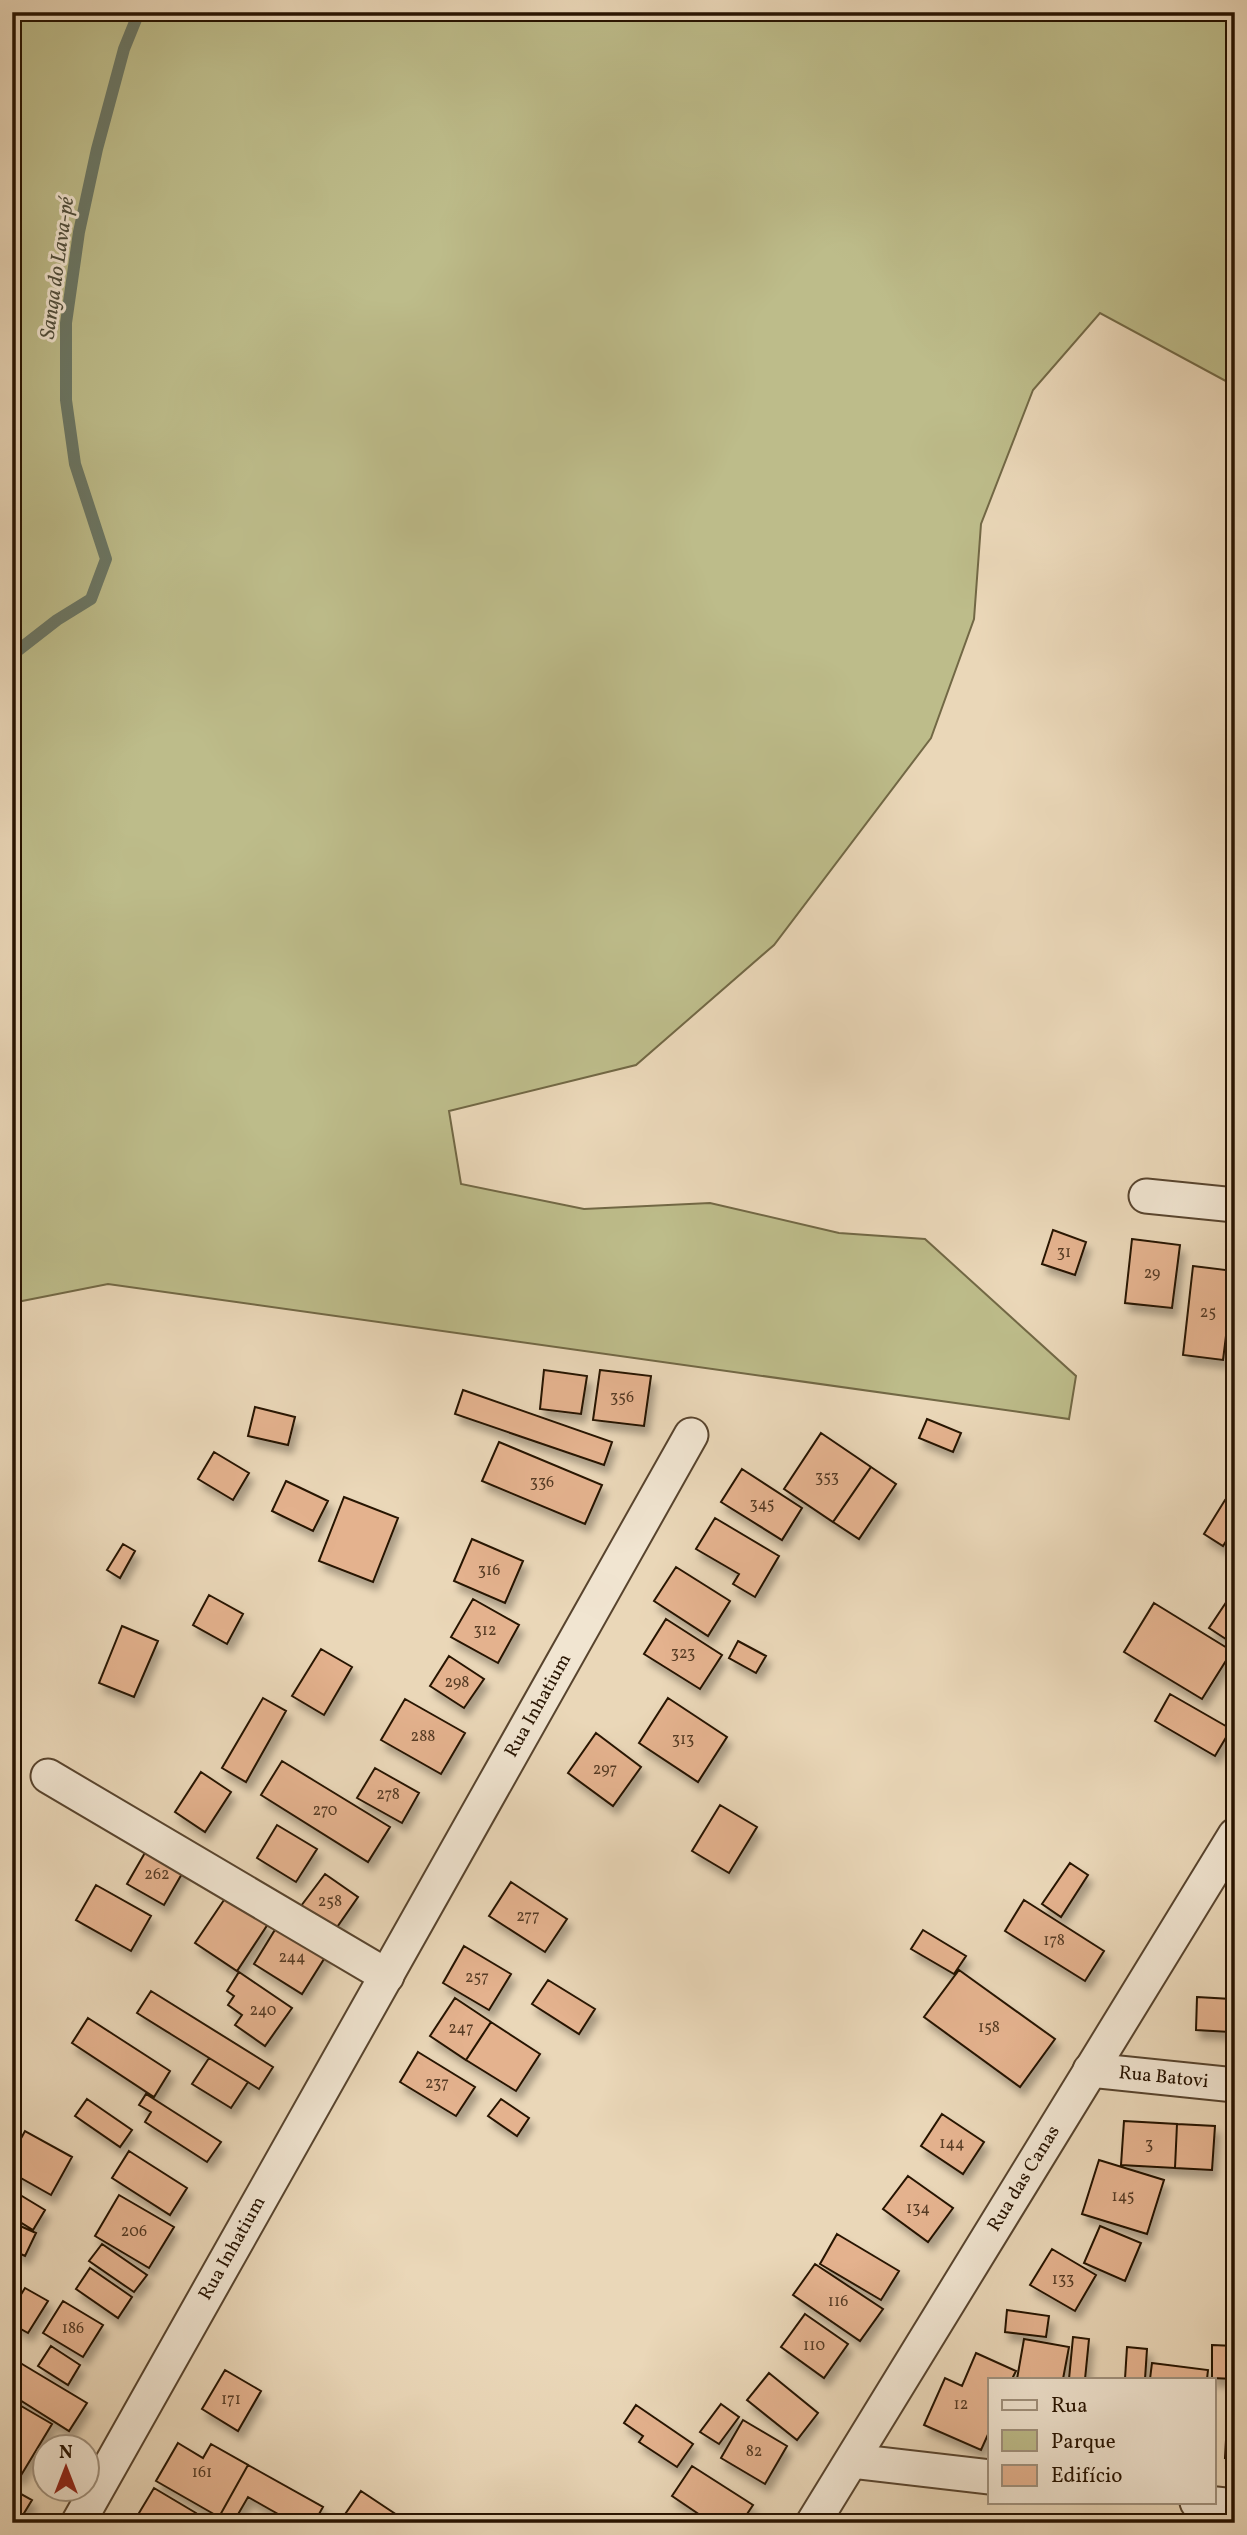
<svg xmlns="http://www.w3.org/2000/svg" width="1247" height="2535" font-family="Vollkorn,serif">
  <defs>
    <filter id="shadow"><feDropShadow dx="4.5" dy="8" stdDeviation="3.5" flood-color="#0004"/></filter>
  </defs>
  <rect width="100%" height="100%" fill="#ead7b8"/>
  <filter id="stains"><feTurbulence type="fractalNoise" baseFrequency=".00286" numOctaves="4"/><feColorMatrix values="0 0 0 0 .2 0 0 0 0 .09 0 0 0 0 .02 0 0 0 .5 -.17"/></filter>
  <radialGradient id="worn" r=".72"><stop offset=".6" stop-color="#630" stop-opacity="0"/><stop offset="1" stop-color="#630" stop-opacity=".3"/></radialGradient>
  <!-- green -->
  <path fill="#bdbc8a" stroke="#726845" stroke-width="2" d="M12 12H1235V386L1100 313 1033 390 981 524 974 619 931 738 774 945 636 1065 449 1111 461 1184 584 1209 710 1203 839 1233 925 1239 1076 1376 1069 1419 108 1284 12 1303Z"/>
  <g fill="none" stroke-linecap="round" stroke-linejoin="round">
    <!-- stream -->
    <path stroke="#6b7765" stroke-width="12" d="M12 655 57 620 91 599 106 559 75 464 66 400V323L79 232 97 149 124 49 139 12"/>
  </g>
  <!-- building -->
  <path fill="#e4b28e" stroke="#271300" stroke-width="2" filter="url(#shadow)" d="M1053 1230 1086 1242 1075 1275 1042 1264Z
    M1132 1239 1180 1245 1172 1308 1125 1303Z
    M1193 1266 1234 1271 1223 1360 1183 1355Z
    M544 1370 587 1376 581 1414 540 1409Z
    M600 1370 651 1376 644 1426 593 1420Z
    M463 1390 612 1442 604 1465 455 1414Z
    M255 1407 295 1417 288 1445 248 1436Z
    M927 1419 961 1433 953 1452 919 1438Z
    M821 1433 871 1467 833 1522 784 1489Z
    M499 1442 602 1485 585 1524 482 1481Z
    M214 1452 249 1473 233 1500 198 1479Z
    M871 1467 896 1484 859 1539 833 1522Z
    M742 1469 802 1508 782 1540 721 1502Z
    M286 1481 328 1501 313 1531 272 1511Z
    M344 1497 398 1518 373 1582 319 1561Z
    M1225 1500 1235 1506V1527L1223 1546 1204 1534Z
    M715 1518 779 1556 755 1597 733 1584 739 1574 696 1549Z
    M472 1539 523 1561 505 1603 454 1581Z
    M123 1544 135 1551 120 1578 107 1570Z
    M676 1567 730 1601 708 1636 654 1601Z
    M1235 1589V1645L1209 1628Z
    M209 1595 243 1614 227 1644 193 1625Z
    M473 1599 519 1625 498 1663 451 1637Z
    M1154 1603 1232 1651 1202 1699 1124 1652Z
    M666 1619 722 1655 700 1689 644 1654Z
    M122 1626 158 1641 134 1697 99 1683Z
    M738 1641 766 1656 756 1673 729 1658Z
    M321 1649 352 1667 324 1715 292 1696Z
    M449 1656 484 1679 464 1708 430 1686Z
    M1170 1694 1231 1729 1215 1756 1155 1721Z
    M263 1698 286 1711 246 1782 222 1768Z
    M668 1698 727 1737 698 1782 639 1743Z
    M405 1699 465 1733 441 1774 381 1740Z
    M596 1733 641 1767 613 1806 568 1773Z
    M282 1761 390 1827 368 1862 261 1795Z
    M375 1768 419 1793 402 1823 357 1798Z
    M201 1772 231 1792 205 1832 175 1812Z
    M720 1805 757 1827 729 1873 692 1851Z
    M277 1825 317 1849 296 1882 257 1858Z
    M150 1844 187 1865 164 1905 127 1884Z
    M1070 1863 1088 1875 1061 1917 1042 1904Z
    M325 1874 358 1897 335 1930 301 1906Z
    M511 1882 567 1919 545 1952 489 1916Z
    M96 1885 151 1916 131 1951 76 1920Z
    M226 1897 268 1924 237 1971 195 1943Z
    M1024 1900 1104 1951 1085 1981 1005 1931Z
    M281 1920 329 1951 302 1994 254 1964Z
    M923 1930 966 1956 954 1974 911 1949Z
    M464 1946 511 1974 489 2010 443 1983Z
    M959 1970 1055 2039 1020 2087 924 2017Z
    M239 1972 292 2008 265 2046 235 2025 242 2015 228 2005 234 1996 227 1991Z
    M548 1980 595 2009 579 2034 532 2004Z
    M151 1991 273 2067 259 2089 137 2013Z
    M1197 1997 1231 1999 1230 2032 1196 2030Z
    M455 1998 491 2022 466 2060 430 2036Z
    M88 2018 170 2071 154 2097 72 2043Z
    M491 2022 540 2054 516 2091 466 2060Z
    M418 2052 475 2087 456 2116 400 2082Z
    M209 2058 248 2082 231 2108 192 2084Z
    M146 2094 221 2142 207 2162 145 2122 151 2112 139 2105Z
    M87 2099 132 2130 120 2147 75 2116Z
    M501 2099 529 2118 517 2136 488 2116Z
    M942 2114 984 2142 963 2174 921 2146Z
    M1124 2121 1177 2124 1175 2168 1121 2165Z
    M1177 2124 1215 2126 1212 2170 1175 2168Z
    M25 2131 72 2157 51 2195 12 2173V2155Z
    M129 2151 187 2188 170 2215 112 2178Z
    M1099 2160 1164 2180 1147 2234 1082 2214Z
    M908 2176 953 2208 928 2242 883 2209Z
    M12 2190 45 2210 33 2230 12 2217Z
    M1231 2190 1235 2191V2244L1227 2243Z
    M119 2195 174 2227 149 2268 95 2236Z
    M18 2225 36 2233 25 2256 12 2250V2236Z
    M1100 2226 1141 2243 1125 2281 1084 2263Z
    M837 2234 899 2271 881 2300 820 2264Z
    M102 2244 147 2275 134 2292 89 2261Z
    M1052 2249 1096 2275 1075 2311 1030 2285Z
    M815 2264 883 2309 860 2341 793 2295Z
    M90 2268 132 2297 118 2318 76 2289Z
    M25 2288 48 2301 28 2333 12 2324V2309Z
    M63 2301 103 2325 83 2357 43 2333Z
    M1007 2310 1049 2316 1046 2337 1005 2332Z
    M805 2314 848 2344 824 2378 781 2347Z
    M1073 2337 1089 2339 1085 2379H1069Z
    M1024 2339 1069 2347 1063 2379H1017Z
    M1212 2345 1235 2346V2379L1212 2378Z
    M51 2346 80 2365 68 2385 38 2366Z
    M1127 2347 1147 2349 1145 2379H1125Z
    M976 2353 1016 2371 1012 2379H990V2430L981 2450 924 2425 945 2378 962 2386Z
    M12 2358 87 2403 69 2431 12 2395Z
    M1152 2363 1208 2370 1207 2379H1150Z
    M225 2370 261 2391 238 2431 202 2409Z
    M769 2373 818 2413 797 2440 747 2400Z
    M16 2403 52 2424 20 2477 12 2473V2408Z
    M721 2404 739 2417 719 2444 700 2432Z
    M1228 2404H1235V2459L1225 2458Z
    M636 2405 693 2444 677 2467 639 2442 643 2436 624 2423Z
    M743 2420 787 2446 765 2484 721 2458Z
    M178 2443 203 2458 211 2444 248 2465 219 2517 156 2481Z
    M248 2465 323 2507 314 2523H294L248 2497 233 2523 219 2517Z
    M692 2466 753 2505 741 2523H712L672 2496Z
    M154 2488 196 2513 190 2523H133Z
    M12 2489 32 2500 18 2523H12Z
    M361 2491 409 2523H339Z"/>
  <g fill="none" stroke-linecap="round" stroke-linejoin="round">
    <!-- street casing -->
    <g stroke="#58442e" stroke-width="37">
      <g id="street">
        <path d="M1146 1196 1235 1205"/>
        <path d="M48 1776 387 1976"/>
        <path id="s1" d="M1090 2070 1235 2085"/>
        <path d="M852 2461 990 2477"/>
        <path d="M1197 2502 1235 2506"/>
        <path id="s2" d="M78 2523 691 1435"/>
        <path id="s3" d="M813 2523 1235 1835"/>
      </g>
    </g>
    <!-- street -->
    <use href="#street" stroke="#f1e5d1" stroke-width="33"/>
  </g>
  <g text-anchor="middle" dominant-baseline="central" stroke-width="6" stroke-linejoin="round" paint-order="stroke">
    <!-- number labels -->
    <g font-size="16" fill="#563b24">
      <text x="1064" y="1253">31</text>
      <text x="1152" y="1274">29</text>
      <text x="1208" y="1313">25</text>
      <text x="622" y="1398">356</text>
      <text x="827" y="1478">353</text>
      <text x="542" y="1483">336</text>
      <text x="762" y="1505">345</text>
      <text x="489" y="1571">316</text>
      <text x="485" y="1631">312</text>
      <text x="683" y="1654">323</text>
      <text x="457" y="1683">298</text>
      <text x="423" y="1737">288</text>
      <text x="683" y="1740">313</text>
      <text x="605" y="1770">297</text>
      <text x="388" y="1795">278</text>
      <text x="325" y="1811">270</text>
      <text x="157" y="1875">262</text>
      <text x="330" y="1902">258</text>
      <text x="528" y="1917">277</text>
      <text x="1054" y="1941">178</text>
      <text x="292" y="1958">244</text>
      <text x="477" y="1978">257</text>
      <text x="263" y="2011">240</text>
      <text x="989" y="2028">158</text>
      <text x="461" y="2029">247</text>
      <text x="437" y="2084">237</text>
      <text x="952" y="2144">144</text>
      <text x="1149" y="2145">3</text>
      <text x="1123" y="2197">145</text>
      <text x="918" y="2209">134</text>
      <text x="134" y="2232">206</text>
      <text x="1063" y="2280">133</text>
      <text x="838" y="2302">116</text>
      <text x="73" y="2329">186</text>
      <text x="814" y="2346">110</text>
      <text x="231" y="2400">171</text>
      <text x="961" y="2405">12</text>
      <text x="754" y="2452">82</text>
      <text x="202" y="2473">161</text>
    </g>
    <!-- street labels -->
    <g font-size="19" fill="#271300" stroke="#f1e5d1">
      <text stroke="none"><textPath href="#s2" startOffset="938">Rua Inhatium</textPath></text>
      <text stroke="none"><textPath href="#s1" startOffset="74">Rua Batovi</textPath></text>
      <text stroke="none"><textPath href="#s3" startOffset="404">Rua das Canas</textPath></text>
      <text stroke="none"><textPath href="#s2" startOffset="315">Rua Inhatium</textPath></text>
    </g>
    <!-- water labels -->
    <g font-size="21" font-style="italic" fill="#4f4d3b" stroke="#f1e5d1">
      <text transform="translate(58 268) rotate(-82)">Sanga do Lava-pé</text>
    </g>
  </g>
  <!-- margin -->
  <rect width="1247" height="2535" fill="none" stroke="#ead7b8" stroke-width="42"/>
  <rect x="14" y="14" width="1219" height="2507" fill="none" stroke="#271300" stroke-width="3.5"/>
  <rect x="21" y="21" width="1205" height="2493" fill="none" stroke="#271300" stroke-width="2"/>
  <!-- legend -->
  <rect x="988" y="2378" width="228" height="126" fill="#f1e5d1" stroke="#a0917d" stroke-width="2"/>
  <rect x="1002" y="2400" width="35" height="10" fill="#f1e5d1" stroke="#a0917d" stroke-width="2"/>
  <text x="1051" y="2412" font-size="21" fill="#271300">Rua</text>
  <rect x="1002" y="2430" width="35" height="21" fill="#bdbc8a" stroke="#a0917d" stroke-width="2"/>
  <text x="1051" y="2448" font-size="21" fill="#271300">Parque</text>
  <rect x="1002" y="2465" width="35" height="21" fill="#e4b28e" stroke="#a0917d" stroke-width="2"/>
  <text x="1051" y="2482" font-size="21" fill="#271300">Edifício</text>
  <!-- north arrow -->
  <g transform="translate(66 2468)"><circle r="33" fill="#f1e5d1" stroke="#a0917d" stroke-width="2"/>
  <path d="M0-5L12 26L0 18L-12 26Z" fill="#8f2418"/>
  <text y="-10" font-size="19" font-weight="bold" text-anchor="middle" fill="#271300">N</text>
  </g>
  <rect width="100%" height="100%" filter="url(#stains)"/>
  <rect width="100%" height="100%" fill="url(#worn)"/>
</svg>
